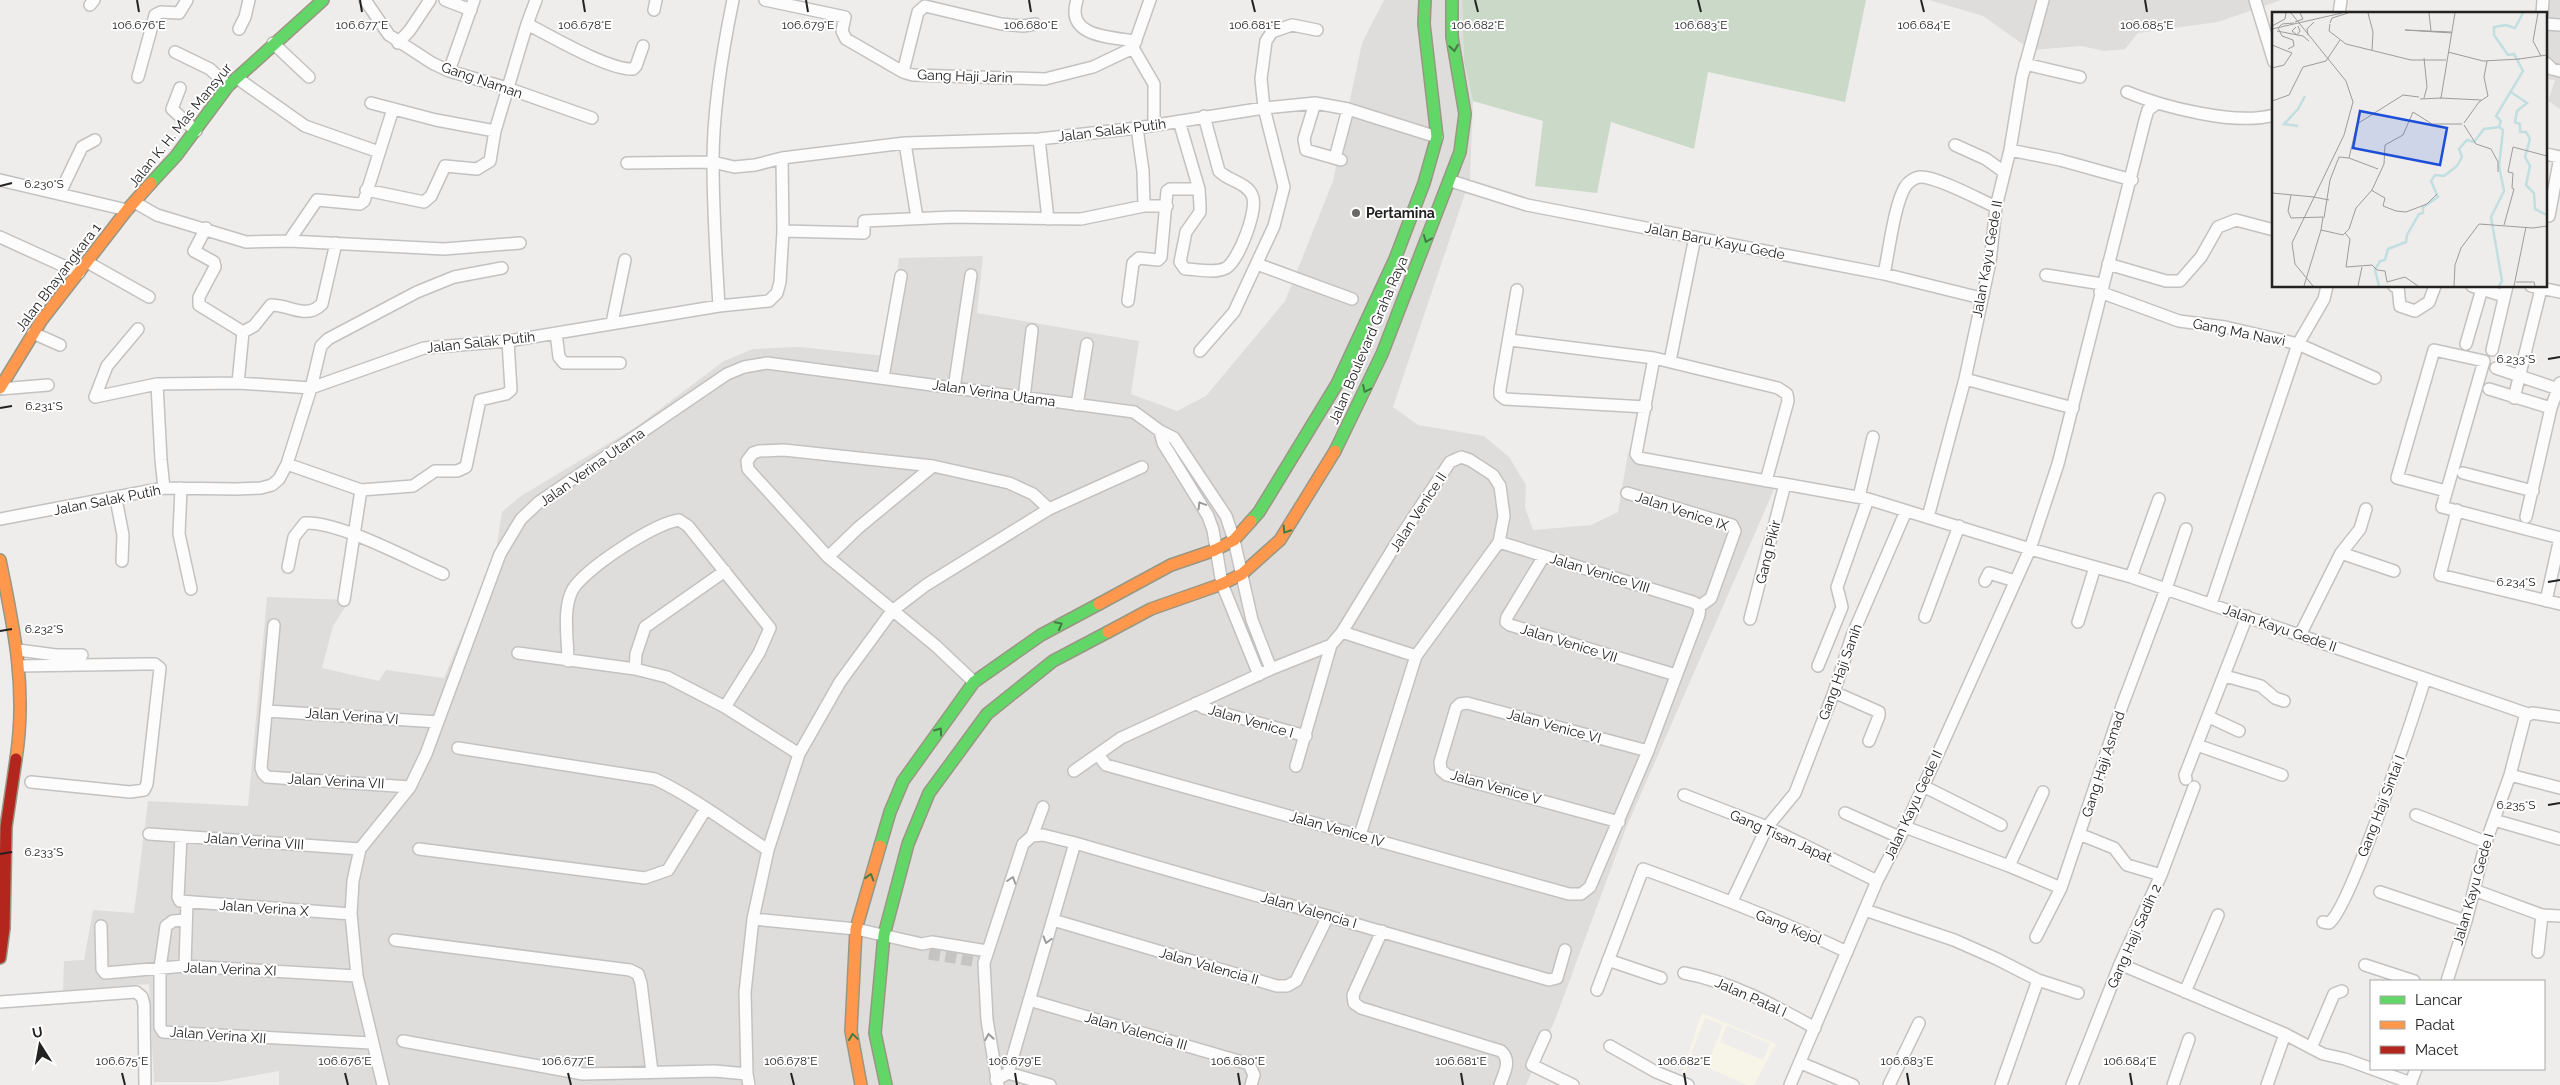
<svg xmlns="http://www.w3.org/2000/svg" width="2560" height="1085" font-family="Raleway,sans-serif">
  <rect width="100%" height="100%" fill="#efedeb"/>
  <!-- residential -->
  <path fill="#dfdddc" d="M1384 0H1462L1464 63 1473 101 1470 179 1393 407 1418 425 1484 436 1509 457 1526 485 1525 507 1533 530 1591 525 1618 512 1628 453 1776 485 1626 828 1555 1020 1526 1085H279V1071L218 1082H154L149 984 63 991 64 961 84 960 93 910 134 913 148 801 248 806 267 597 350 600 333 626 322 668 379 681 386 670 444 678 495 556 502 512 521 496 636 427 724 361 753 349 799 347 886 356 899 258 983 256 977 313 1139 341 1131 394 1177 411 1206 396 1285 301 1333 181 1362 43Z
    M1929 0H2281L2218 22 2138 33 2125 49 2104 51 2081 46 2031 50 1983 16Z
    M2538 0H2560V109L2548 101 2555 80 2546 79V14Z"/>
  <!-- education -->
  <path fill="#f7f4e8" fill-rule="evenodd" d="M1702 1013 1776 1044 1754 1085H1747L1690 1060 1683 1078 1699 1085 1680 1078ZM1705 1018 1723 1025 1708 1063 1690 1056ZM1727 1025 1770 1044 1763 1060 1720 1042Z"/>
  <!-- religious -->
  <path fill="#dedddc" d="M664 891 719 903 710 944 655 932Z"/>
  <!-- cemetery -->
  <path fill="#cad9c8" d="M1462 0H1866L1845 102 1708 72 1694 149 1611 122 1597 193 1535 186 1543 121 1473 101 1464 63Z"/>
  <g fill="none" stroke-linecap="round" stroke-linejoin="round">
    <!-- street-tunnel -->
    <path stroke="#c6c4c3" stroke-width="11" stroke-dasharray="11 5.5" stroke-linecap="butt" d="M929 954 984 963"/>
    <!-- street casing -->
    <g stroke="#c3c2c1" stroke-width="14">
      <path id="street" d="M365 0 389 35 432 63 449 71 507 88 592 118
        M445 0 471 10
        M536 0 527 24C551 36 608 70 633 69L636 66 643 46
        M765 0 845 17 842 31 846 39 903 72 913 75 1045 79 1093 67 1133 48
        M1077 0C1065 37 1110 37 1136 41
        M1150 0 1133 48 1154 84V125
        M2255 0 2274 62
        M90 5 94 0
        M654 10 656 0
        M2339 14 2341 0
        M2542 14 2543 0
        M2546 24 2560 25
        M239 29 245 17 249 0
        M273 43 309 77
        M398 43 410 30 430 0
        M175 52 210 69 228 86
        M2546 63 2552 69 2560 71
        M2025 64 2080 77
        M449 71 474 0
        M903 72 918 12 925 6 1001 24 1023 26 1035 24
        M138 77 155 15 161 12 179 13 187 0
        M237 78 305 126 379 152
        M180 88 172 109 196 131
        M2127 92C2163 107 2236 126 2274 115
        M371 103 436 120 495 131
        M1315 103 1304 139 1306 150 1341 160
        M1179 121 1199 189 1200 206V212L1186 232 1180 262 1185 269C1197 269 1215 274 1226 268 1239 260 1259 208 1252 195 1246 182 1228 181 1219 171L1204 116
        M1137 128 1143 171 1144 206
        M1039 139 1048 219
        M905 143 917 218
        M1955 145 1986 159 2004 172
        M2010 150 2060 160 2132 180
        M2546 154 2560 157
        M1335 158 1348 109
        M627 163 713 162 734 167 755 165 782 158 905 143 1039 139 1137 128 1264 108 1315 103 1348 109 1437 137
        M0 180 127 210
        M1451 181 1527 205 1884 274 1981 298
        M366 190 424 202 431 196 445 166 477 169 490 161 495 131 527 24
        M60 193 82 147 95 140
        M136 203 157 215 246 242 289 241 444 249 520 243
        M2549 216 2560 157
        M206 228 194 251 214 262 215 267 199 297V305L243 332
        M783 231 864 233V221L953 217 1081 219 1144 206H1167
        M0 237 79 273
        M289 241 317 200 360 204 364 201 393 109
        M87 262 149 297
        M1257 264 1352 299
        M2108 264 2166 281H2180L2201 257 2218 227 2236 220 2274 230
        M1884 274C1889 251 1894 206 1905 187 1908 182 1915 177 1921 177 1938 177 1980 200 1996 207
        M2046 275 2102 284
        M2394 286 2398 287 2400 306 2415 311 2429 302 2435 286
        M2472 286 2504 296
        M2531 286 2560 292
        M1517 290 1500 389V395L1505 399 1646 407
        M2100 292 2179 321 2225 327 2298 344 2375 378
        M1128 301 1133 263 1139 258 1158 260 1161 257 1167 191 1170 189H1199
        M719 306C716 258 713 210 713 162 713 108 722 53 733 0
        M612 323 625 260
        M138 329 107 366 95 397 157 384
        M33 333 60 345
        M556 333 559 357 564 363H620
        M1510 340 1654 358 1778 388 1787 394 1788 401 1766 481
        M2466 344 2482 289
        M2492 350 2507 286
        M1200 351 1234 312 1274 226 1284 187 1264 108 1261 79 1266 41 1272 32 1292 25 1317 30
        M1654 358 1636 454 1639 458 1868 499 2030 549 2131 577 2528 714
        M1670 361 1695 237
        M2496 368 2558 389
        M883 377 901 276
        M1965 379 2073 408
        M238 383 243 332 254 326 271 305C291 305 306 320 322 304L336 243
        M954 388 971 275
        M0 389 48 385
        M2489 389 2551 408
        M1024 398 1032 330
        M2514 398 2541 289
        M1077 405 1087 344
        M1160 431 1163 443 1208 516 1213 530 1222 584 1259 675
        M287 464 361 490 413 486 435 471H457L466 467 480 400 506 394 511 390 508 341
        M2463 473 2533 491
        M164 488 161 460 157 384 238 383 311 388 321 346 328 339 417 292 454 277 502 268
        M181 488 179 534 191 589
        M2446 491 2397 478 2434 350 2484 361 2442 507 2560 538 2546 601
        M1859 497 1873 437
        M116 499 123 535 122 561
        M2457 510 2440 575 2560 604
        M1928 517 1965 379 1990 262 1996 207 2010 150 2022 77 2043 0
        M2526 517 2551 408 2560 383
        M0 519 164 488 236 489 261 488 272 485 279 479 287 464 311 388 424 348 508 341 719 306 769 301 777 293 780 282 783 231 782 158
        M1499 542 1693 602 1700 606
        M2341 553 2394 571
        M1544 556 1507 617 1506 622 1510 625 1676 675
        M828 557 858 528 933 466
        M288 567 294 537 305 523C339 521 410 560 443 574
        M2131 577 2159 499
        M1985 581 1989 573 2015 581
        M344 600 361 490
        M2211 604 2298 344 2324 299 2327 286
        M1925 617 1959 526
        M1750 619 1785 484
        M2078 622 2095 567
        M274 625 261 768 263 773 267 777 410 787
        M1342 632 1416 656
        M2300 635 2341 553 2360 529 2366 509
        M18 650 56 655H82
        M518 653 635 669 667 677 725 707 799 754
        M568 661C568 640 562 608 573 589 586 568 655 523 679 520L688 526 770 628 759 653 725 707
        M19 666 144 664H155L160 668 147 784 144 790 130 792 31 782
        M1818 666 1842 607 1837 587 1868 499
        M635 669 636 654 645 627 725 571
        M2225 676 2261 686 2275 698 2284 701
        M974 682 936 646 828 557 748 469 747 461 753 453 759 451 784 450 933 466 1009 483 1033 494 1049 509
        M1834 692 1879 712V716L1869 741
        M1196 703 1204 708 1306 736
        M267 711 438 722
        M2209 717 2239 731
        M2197 745 2282 775
        M458 748 655 779C695 798 731 826 768 850
        M1099 756 1106 765 1569 894H1581L1590 887 1648 751 1699 615 1700 606 1711 598 1735 531 1732 525 1627 493
        M1296 766 1331 645
        M1074 771 1121 738 1271 669 1331 645 1342 632 1397 542 1450 462 1461 457 1470 460 1493 475 1500 486 1504 516 1499 542 1416 656 1360 835
        M2510 775 2560 788
        M2186 779 2185 775 2247 616
        M1923 786 2001 825
        M2043 792 2009 866 2061 888
        M1684 795 1767 827 1877 881
        M1845 813 1899 837
        M2416 815 2486 842
        M2494 820 2560 839
        M1619 822 1447 775 1441 770 1440 762 1456 708 1460 704 1467 703 1648 751
        M1905 827 2009 866
        M149 834 360 849
        M2079 834 2114 848 2127 865 2161 875
        M181 836 178 897 180 901 351 914
        M1032 836 1043 835 1075 843 1549 980 1557 978 1565 950
        M419 849 645 878 668 870 705 810
        M2474 890 2542 915 2560 916
        M2380 892 2466 921
        M1732 901 1767 827 1795 793 1834 692 1852 636 1906 511
        M1865 910 1954 940 1997 959 2038 980 2078 993
        M753 919 856 929 922 944 932 942 987 951
        M186 920 173 921 166 926 160 968V1027L163 1032 371 1043
        M1053 920 1277 986H1287L1296 981 1328 916
        M2323 922 2329 923C2350 909 2414 714 2425 679
        M101 926 102 969 105 973 185 966 357 976
        M1382 931 1353 995 1354 1003 1361 1008 1501 1051C1512 1061 1504 1073 1500 1085
        M2036 937 2061 888 2122 706 2166 589 2186 529
        M395 940 630 970 638 974 641 983 652 1072
        M2538 952 2542 915
        M1608 960 1661 978
        M2120 964 2285 1034 2323 1054 2345 1059 2411 1083
        M2365 965 2414 981
        M185 966 187 902
        M1684 973C1731 982 1774 1005 1815 1028
        M2447 981 2466 921 2486 842 2510 775 2525 717 2532 713 2560 717
        M1597 990 1643 869C1712 894 1780 920 1847 952
        M2185 992 2218 915
        M1029 1000 1249 1064 1254 1075 1251 1085
        M0 1002 136 992 142 997 144 1005 145 1085
        M1545 1036 1532 1065 1573 1085
        M403 1041 583 1074 715 1071 747 1074
        M1610 1046 1656 1072 1688 1085
        M2311 1048 2334 994 2342 991
        M1801 1063 1853 1085
        M1008 1073 1050 1085
        M996 1080 1008 1073 1075 843
        M383 1085 357 976 351 914 353 881 360 849 410 787 426 754 500 554 521 519 539 502 727 374 744 367 767 363 1134 412 1160 431 1174 438 1226 516 1234 540 1252 620 1271 669
        M749 1085 747 1074 745 992 753 919 768 850 799 754 840 682 892 611 926 585 1049 509 1142 467
        M998 1085 987 1020 984 963 1023 844 1032 836 1043 807
        M1790 1085 1877 881 1905 827 2030 549 2058 464 2145 120 2148 110 2156 104
        M1889 1085 1919 1023
        M2001 1085 2038 980
        M2072 1085 2120 964 2161 875 2194 787
        M2173 1085 2189 1039
        M2267 1085 2285 1034
        M2410 1085 2416 1069"/>
    </g>
    <!-- fast casing -->
    <g stroke="#999783" stroke-width="14">
      <path id="fast" d="M151 183 176 156 228 86 323 0
        M1335 451 1382 354 1460 152 1465 114 1452 37V0
        M1251 521 1259 512 1337 384 1395 259 1424 183 1437 137 1424 24 1425 0
        M880 846 890 812 903 781 974 682 1041 635 1099 604
        M886 1085 875 1033 884 935 908 844 929 793 987 714 1053 661 1108 632"/>
    </g>
    <!-- slow casing -->
    <g stroke="#999783" stroke-width="14">
      <path id="slow" d="M0 388 41 321 127 210 151 183
        M0 560C14 628 27 689 16 759
        M1099 604 1171 565 1215 550 1234 540 1251 521
        M1108 632 1151 609 1222 584 1242 574 1280 540 1335 451
        M861 1085 851 1031 856 929 880 846"/>
    </g>
    <!-- jam casing -->
    <g stroke="#999783" stroke-width="14">
      <path id="jam" d="M0 958 4 928 6 827 16 759"/>
    </g>
    <!-- street -->
    <use href="#street" stroke="#fdfcfc" stroke-width="11"/>
    <!-- fast -->
    <use href="#fast" stroke="#63d668" stroke-width="11"/>
    <!-- slow -->
    <use href="#slow" stroke="#ff974d" stroke-width="11"/>
    <!-- jam -->
    <use href="#jam" stroke="#b3261e" stroke-width="11"/>
  </g>
  <!-- one-way arrows -->
  <defs><path id="oneway-chevron" d="M-2-3.5L2.5 0L-2 3.5" fill="none" stroke-width="1.6" stroke-linecap="round" stroke-linejoin="round" transform="scale(1.25)"/></defs>
  <g stroke="#427c45">
    <use href="#oneway-chevron" transform="translate(1454 48) rotate(81)"/>
    <use href="#oneway-chevron" transform="translate(1427 239) rotate(112)"/>
    <use href="#oneway-chevron" transform="translate(1366 389) rotate(115)"/>
    <use href="#oneway-chevron" transform="translate(1286 530) rotate(122)"/>
    <use href="#oneway-chevron" transform="translate(1059 625) rotate(-28)"/>
    <use href="#oneway-chevron" transform="translate(939 731) rotate(-54)"/>
    <use href="#oneway-chevron" transform="translate(870 877) rotate(-73)"/>
    <use href="#oneway-chevron" transform="translate(853 1037) rotate(-98)"/>
  </g>
  <g stroke="#9a9a9a">
    <use href="#oneway-chevron" transform="translate(1201 505) rotate(-121)"/>
    <use href="#oneway-chevron" transform="translate(1012 880) rotate(-72)"/>
    <use href="#oneway-chevron" transform="translate(1047 940) rotate(106)"/>
    <use href="#oneway-chevron" transform="translate(989 1037) rotate(-99)"/>
  </g>
  <!-- ticks -->
  <path fill="none" stroke="#222" stroke-width="2" d="M137 0 139 12M360 0 362 12M583 0 585 12M806 0 808 12M1029 0 1031 12M1252 0 1255 12M1475 0 1478 12M1698 0 1701 12M1921 0 1924 12M2145 0 2147 12M0 186 12 183M2548 359 2560 357M0 408 12 406M2548 582 2560 580M0 631 12 629M2548 805 2560 803M0 854 12 852M122 1073 125 1085M345 1073 348 1085M568 1073 571 1085M791 1073 794 1085M1015 1073 1017 1085M1238 1073 1240 1085M1461 1073 1463 1085M1684 1073 1686 1085M1907 1073 1909 1085M2130 1073 2132 1085"/>
  <!-- markers -->
  <circle fill="#6a6968" stroke="#fff" stroke-width="2" cx="1356" cy="213" r="5"/>
  <g text-anchor="middle" dominant-baseline="central" stroke-width="4" stroke-linejoin="round" paint-order="stroke">
    <!-- street labels -->
    <g font-size="14" fill="#222" stroke="#fff">
      <text transform="translate(965 76) rotate(2)">Gang Haji Jarin</text>
      <text transform="translate(482 80) rotate(19)">Gang Naman</text>
      <text transform="translate(180 125) rotate(-51)">Jalan K. H. Mas Mansyur</text>
      <text transform="translate(1112 130) rotate(-7)">Jalan Salak Putih</text>
      <text transform="translate(1715 241) rotate(11)">Jalan Baru Kayu Gede</text>
      <text transform="translate(1987 259) rotate(-80)">Jalan Kayu Gede II</text>
      <text transform="translate(58 277) rotate(-53)">Jalan Bhayangkara 1</text>
      <text transform="translate(2239 332) rotate(11)">Gang Ma Nawi</text>
      <text transform="translate(1368 340) rotate(-67)">Jalan Boulevard Graha Raya</text>
      <text transform="translate(481 342) rotate(-6)">Jalan Salak Putih</text>
      <text transform="translate(994 393) rotate(8)">Jalan Verina Utama</text>
      <text transform="translate(592 467) rotate(-35)">Jalan Verina Utama</text>
      <text transform="translate(107 500) rotate(-11)">Jalan Salak Putih</text>
      <text transform="translate(1682 511) rotate(18)">Jalan Venice IX</text>
      <text transform="translate(1418 512) rotate(-57)">Jalan Venice II</text>
      <text transform="translate(1768 552) rotate(-76)">Gang Pikir</text>
      <text transform="translate(1600 573) rotate(17)">Jalan Venice VIII</text>
      <text transform="translate(2280 628) rotate(19)">Jalan Kayu Gede II</text>
      <text transform="translate(1569 643) rotate(17)">Jalan Venice VII</text>
      <text transform="translate(1840 672) rotate(-70)">Gang Haji Sanih</text>
      <text transform="translate(352 716) rotate(4)">Jalan Verina VI</text>
      <text transform="translate(1251 721) rotate(16)">Jalan Venice I</text>
      <text transform="translate(1554 726) rotate(15)">Jalan Venice VI</text>
      <text transform="translate(2103 764) rotate(-72)">Gang Haji Asmad</text>
      <text transform="translate(336 781) rotate(3)">Jalan Verina VII</text>
      <text transform="translate(1496 787) rotate(16)">Jalan Venice V</text>
      <text transform="translate(1913 805) rotate(-65)">Jalan Kayu Gede II</text>
      <text transform="translate(2381 806) rotate(-69)">Gang Haji Sintai I</text>
      <text transform="translate(1337 829) rotate(16)">Jalan Venice IV</text>
      <text transform="translate(1781 836) rotate(24)">Gang Tisan Japat</text>
      <text transform="translate(254 841) rotate(4)">Jalan Verina VIII</text>
      <text transform="translate(2473 889) rotate(-74)">Jalan Kayu Gede I</text>
      <text transform="translate(264 908) rotate(4)">Jalan Verina X</text>
      <text transform="translate(1309 910) rotate(16)">Jalan Valencia I</text>
      <text transform="translate(1789 927) rotate(22)">Gang Kejol</text>
      <text transform="translate(2134 936) rotate(-66)">Gang Haji Sadih 2</text>
      <text transform="translate(1209 966) rotate(16)">Jalan Valencia II</text>
      <text transform="translate(230 969) rotate(2)">Jalan Verina XI</text>
      <text transform="translate(1751 997) rotate(24)">Jalan Patal I</text>
      <text transform="translate(1136 1031) rotate(16)">Jalan Valencia III</text>
      <text transform="translate(218 1035) rotate(4)">Jalan Verina XII</text>
    </g>
    <!-- poi labels -->
    <g font-size="14" font-weight="bold" fill="#222" stroke="#fff" text-anchor="start">
      <text x="1366" y="213">Pertamina</text>
    </g>
  </g>
  <!-- overview -->
  <g transform="translate(2272 12)">
    <rect width="275" height="275" fill="#efedeb"/>
    <path fill="none" stroke="#c1dee0" stroke-width="2.5" d="M239 80 255 91 245 99 243 110 248 112V120H254L258 127 253 145 258 154 254 173 262 181 263 197 275 203M26 114 12 112 26 97 33 84M227 115 231 118 227 154 232 179 219 205 230 269 227 274M107 274 103 258 108 249 113 248 116 237 134 230 135 223 147 202 151 201V195L166 185 159 169 163 163 172 164 185 154 190 145 187 137 195 128 202 130 212 117 227 115 229 109 224 104 251 59 242 42 236 43 222 23V15L234 13 243 16 251 1"/>
    <path fill="none" stroke="#9d9c9b" stroke-width="1" d="M19 1 74 69 81 90 72 123 20 231 23 252 41 274M96 1 101 20 100 38M157 1 159 19M266 1 261 29 269 44M23 10 31 7 28 1M58 11 60 6 76 1M58 12 57 19 74 32 139 48H174M0 14 13 7 14 1M24 15 20 19 25 23 28 19 26 14M0 17 70 1M5 19 31 24 37 29M179 20 133 18 180 21M36 23 35 17 42 10M0 33 20 41 12 53 0 56M16 37 22 34 21 28 10 24 6 16 10 12 22 11M176 40 211 49 248 47M152 46 155 75 152 86M247 47 275 43M168 86 209 88M148 87 169 86 183 1M0 89 17 83 31 55 54 49 68 28M192 111 207 90 216 84 212 65 215 49M192 113 204 132 219 137 226 150V160M77 146 106 157M99 178 113 186 111 194 124 199 134 200 155 192 165 182M0 181 42 185M19 183 16 199 19 206 51 205 49 218 71 223 77 217 84 196 100 178 112 152 113 133 131 123 141 100 160 112H190M42 185 57 188M52 206 58 168 67 145 77 146 85 112 131 83 147 85M232 213 242 177 240 176 241 161 236 160 241 135 275 144M73 221 78 227 74 255 100 253 105 258 113 259 115 270 133 265 146 274M244 270H262L263 274M32 274 49 218M86 274 90 255M182 274 183 253 189 236 207 212 261 216 275 214M242 274 254 215"/>
    <path fill="#1d4ed8" fill-opacity="0.15" stroke="#1d4ed8" stroke-width="2.5" d="M88 99 175 116 168 153 81 136Z"/>
    <rect width="275" height="275" fill="none" stroke="#222" stroke-width="2.5"/>
  </g>
  <g font-size="12" text-anchor="middle" fill="#222" stroke="#fff" stroke-width="4" stroke-linejoin="round" paint-order="stroke">
    <text x="139" y="29">106.676°E</text>
    <text x="362" y="29">106.677°E</text>
    <text x="585" y="29">106.678°E</text>
    <text x="808" y="29">106.679°E</text>
    <text x="1031" y="29">106.680°E</text>
    <text x="1255" y="29">106.681°E</text>
    <text x="1478" y="29">106.682°E</text>
    <text x="1701" y="29">106.683°E</text>
    <text x="1924" y="29">106.684°E</text>
    <text x="2147" y="29">106.685°E</text>
    <text x="44" y="188">6.230°S</text>
    <text x="2516" y="363">6.233°S</text>
    <text x="44" y="410">6.231°S</text>
    <text x="2516" y="586">6.234°S</text>
    <text x="44" y="633">6.232°S</text>
    <text x="2516" y="809">6.235°S</text>
    <text x="44" y="856">6.233°S</text>
    <text x="122" y="1065">106.675°E</text>
    <text x="345" y="1065">106.676°E</text>
    <text x="568" y="1065">106.677°E</text>
    <text x="791" y="1065">106.678°E</text>
    <text x="1015" y="1065">106.679°E</text>
    <text x="1238" y="1065">106.680°E</text>
    <text x="1461" y="1065">106.681°E</text>
    <text x="1684" y="1065">106.682°E</text>
    <text x="1907" y="1065">106.683°E</text>
    <text x="2130" y="1065">106.684°E</text>
  </g>
  <!-- legend -->
  <rect x="2370" y="980" width="175" height="90" fill="#ffffff" stroke="#a7a7a7"/>
  <rect x="2380" y="996" width="25" height="8" fill="#63d668" stroke="#a7a7a7"/>
  <text x="2415" y="1005" font-size="15" fill="#222222">Lancar</text>
  <rect x="2380" y="1021" width="25" height="8" fill="#ff974d" stroke="#a7a7a7"/>
  <text x="2415" y="1030" font-size="15" fill="#222222">Padat</text>
  <rect x="2380" y="1046" width="25" height="8" fill="#b3261e" stroke="#a7a7a7"/>
  <text x="2415" y="1055" font-size="15" fill="#222222">Macet</text>
  <!-- north arrow -->
  <g transform="translate(40 1045) rotate(349)" stroke="#ffffff" stroke-width="4" paint-order="stroke">
  <path d="M0-4L9 19L0 12L-9 19Z" fill="#222222"/>
  <text y="-8" font-size="14" font-weight="bold" text-anchor="middle" fill="#222222">U</text>
  </g>
</svg>
